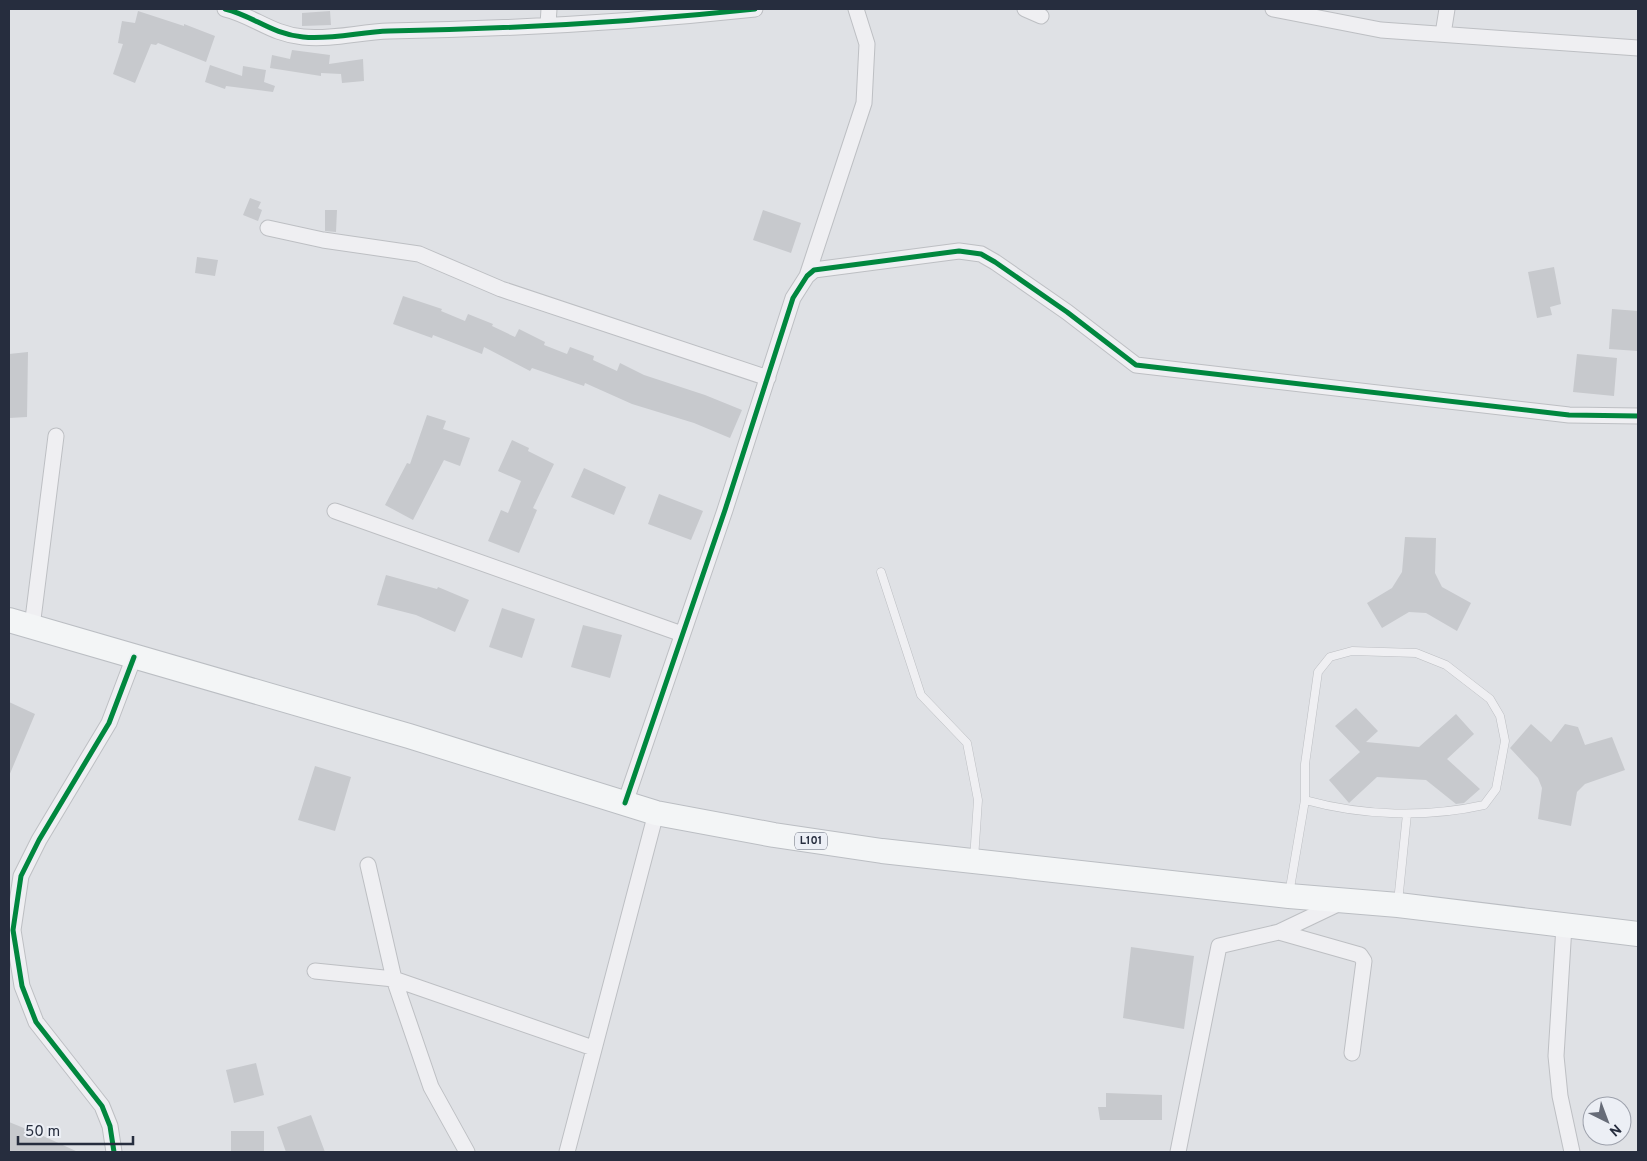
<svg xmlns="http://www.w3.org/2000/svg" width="1647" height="1161" font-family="Overpass,sans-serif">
  <rect width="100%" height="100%" fill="#dfe1e5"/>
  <!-- building -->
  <path fill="#c7c9cd" d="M138 11 184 26V24L215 36 206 62 158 43 156 45 151 44 135 83 113 74 123 44 118 43 122 21 135 23Z
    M330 11 331 25 302 26V13Z
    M292 50 330 55 329 64 363 59 364 81 342 83 341 74 321 73V76L270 68 272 55 290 59Z
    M210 65 242 76 243 66 266 70 264 82 275 86 273 92 226 86 225 89 205 82Z
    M250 198 261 202 258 208 262 210 258 221 243 215Z
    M325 210H337L336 232 325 231Z
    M763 210 801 223 791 253 753 240Z
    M197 257 218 260 215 276 195 273Z
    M1554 267 1561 304 1550 307 1552 315 1537 318 1528 272Z
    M403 296 442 309 441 311 465 321 468 314 493 324 492 326 515 337 519 329 545 342 544 345 567 354 570 347 594 356 593 360 617 371 620 363 644 375 705 395 742 410 730 438 694 423 632 404 585 383 584 386 532 368 530 371 484 347 482 354 433 335 432 338 393 324Z
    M1612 309 1638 311V351L1609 349Z
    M28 352 27 417 9 418V354Z
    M1577 354 1617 358 1614 396 1573 392Z
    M427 415 446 421 443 429 470 438 460 466 444 460 413 520 385 505 407 463 410 464Z
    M512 440 529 448 528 451 554 464 533 508 537 510 519 553 488 541 501 510 508 513 521 481 498 471Z
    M584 468 626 487 614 515 571 497Z
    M659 494 703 511 691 540 648 524Z
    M1405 537 1436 538 1435 573 1442 587 1471 603 1457 631 1426 613 1409 612 1382 628 1367 603 1392 588 1402 572Z
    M386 575 437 589 438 587 469 600 455 632 416 615 377 605Z
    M502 608 535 619 522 658 489 647Z
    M583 625 622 635 610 678 571 667Z
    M9 702 35 714 9 776Z
    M1356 708 1378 731 1366 742 1419 747 1456 714 1474 734 1447 759 1480 789 1464 803 1456 804 1426 780 1377 777 1349 803 1329 780 1360 752 1335 726Z
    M1531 724 1551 742 1565 724 1578 727 1585 745 1612 737 1625 770 1585 784 1577 792 1571 826 1538 819 1542 788 1538 778 1510 748Z
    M315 766 351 777 335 831 298 820Z
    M1131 947 1194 956 1184 1029 1123 1018Z
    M256 1063 264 1095 234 1103 226 1070Z
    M1106 1093 1162 1095V1120H1100L1098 1107H1106Z
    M311 1115 325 1152H286L277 1127Z
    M9 1122 41 1135 78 1152H9Z
    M231 1131H264V1152H231Z"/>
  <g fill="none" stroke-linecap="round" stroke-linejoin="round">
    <!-- lane casing -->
    <g stroke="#bdbfc3" stroke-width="9">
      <path id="lane" d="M881 572 921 695 967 743 978 800 974 859
        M1352 651 1416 653 1446 665 1490 699 1500 716 1505 741 1496 789 1484 805C1426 818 1363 816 1305 800V764L1318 672 1330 657Z
        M1289 894 1305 800
        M1398 902 1407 814"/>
    </g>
    <!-- street casing -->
    <g stroke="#bdbfc3" stroke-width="17">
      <path id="street" d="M225 9C254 16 271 34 303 37 331 40 360 32 389 31 511 29 634 22 755 9
        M1025 9 1041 16
        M1273 9 1381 30 1638 48
        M548 24 549 9
        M1443 34 1447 9
        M268 228 323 240 419 254 501 289 768 378
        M807 276 864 103 867 44 856 9
        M335 511 682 634
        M32 627 56 436
        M625 803 725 510 793 298 807 276 814 270 959 251 981 254 995 262 1067 312 1136 365 1569 415 1638 416
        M368 865 394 979 431 1087 467 1152
        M1564 926 1556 1056 1560 1096 1572 1152
        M1279 932 1360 955 1364 961 1352 1053
        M315 971 394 979 593 1048
        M114 1152 110 1126 102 1106 36 1022 22 986 13 930 21 876 39 840 109 723 134 657
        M567 1152 656 813
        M1178 1152 1219 946 1279 932 1342 902"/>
    </g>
    <!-- primary casing -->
    <g stroke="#bbbec3" stroke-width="26">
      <path id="primary" d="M9 620 409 736 656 813 774 835 882 851 1289 896 1398 905 1638 934"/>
    </g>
    <!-- lane -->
    <use href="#lane" stroke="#efeff2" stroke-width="8"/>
    <!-- street -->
    <use href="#street" stroke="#efeff2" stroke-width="15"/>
    <!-- primary -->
    <use href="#primary" stroke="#f3f5f6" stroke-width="24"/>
    <!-- cycleway casing -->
    <g stroke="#eceff5" stroke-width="8">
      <path id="cycleway" d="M225 9C254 16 271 34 303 37 331 40 360 32 389 31 511 29 634 22 755 9
        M625 803 725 510 793 298 807 276 814 270 959 251 981 254 995 262 1067 312 1136 365 1569 415 1638 416
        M114 1152 110 1126 102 1106 36 1022 22 986 13 930 21 876 39 840 109 723 134 657"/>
    </g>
    <!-- cycleway -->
    <use href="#cycleway" stroke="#00873e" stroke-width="5"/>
  </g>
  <g text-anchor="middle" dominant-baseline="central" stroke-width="4.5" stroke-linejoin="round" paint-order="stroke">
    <!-- shield labels -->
    <rect fill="#eceff5" stroke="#616775" stroke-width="1" x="795" y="832.5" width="32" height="17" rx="4"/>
    <g font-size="11" font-weight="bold" fill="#262d3e">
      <text x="811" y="841">L101</text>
    </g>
  </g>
  <!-- border -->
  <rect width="1647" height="1161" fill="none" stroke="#262d3e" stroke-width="20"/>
  <!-- north arrow -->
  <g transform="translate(1607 1121) rotate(138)"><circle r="24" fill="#eceff5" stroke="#9da1ac"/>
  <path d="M0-4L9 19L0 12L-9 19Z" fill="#676c78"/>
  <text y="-8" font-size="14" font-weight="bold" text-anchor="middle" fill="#262d3e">N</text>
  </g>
  <!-- scale -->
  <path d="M18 1136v8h115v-8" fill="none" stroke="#262d3e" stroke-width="2.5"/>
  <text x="25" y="1136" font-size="15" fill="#262d3e" stroke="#eceff5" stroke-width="4" paint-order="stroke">50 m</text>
</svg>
